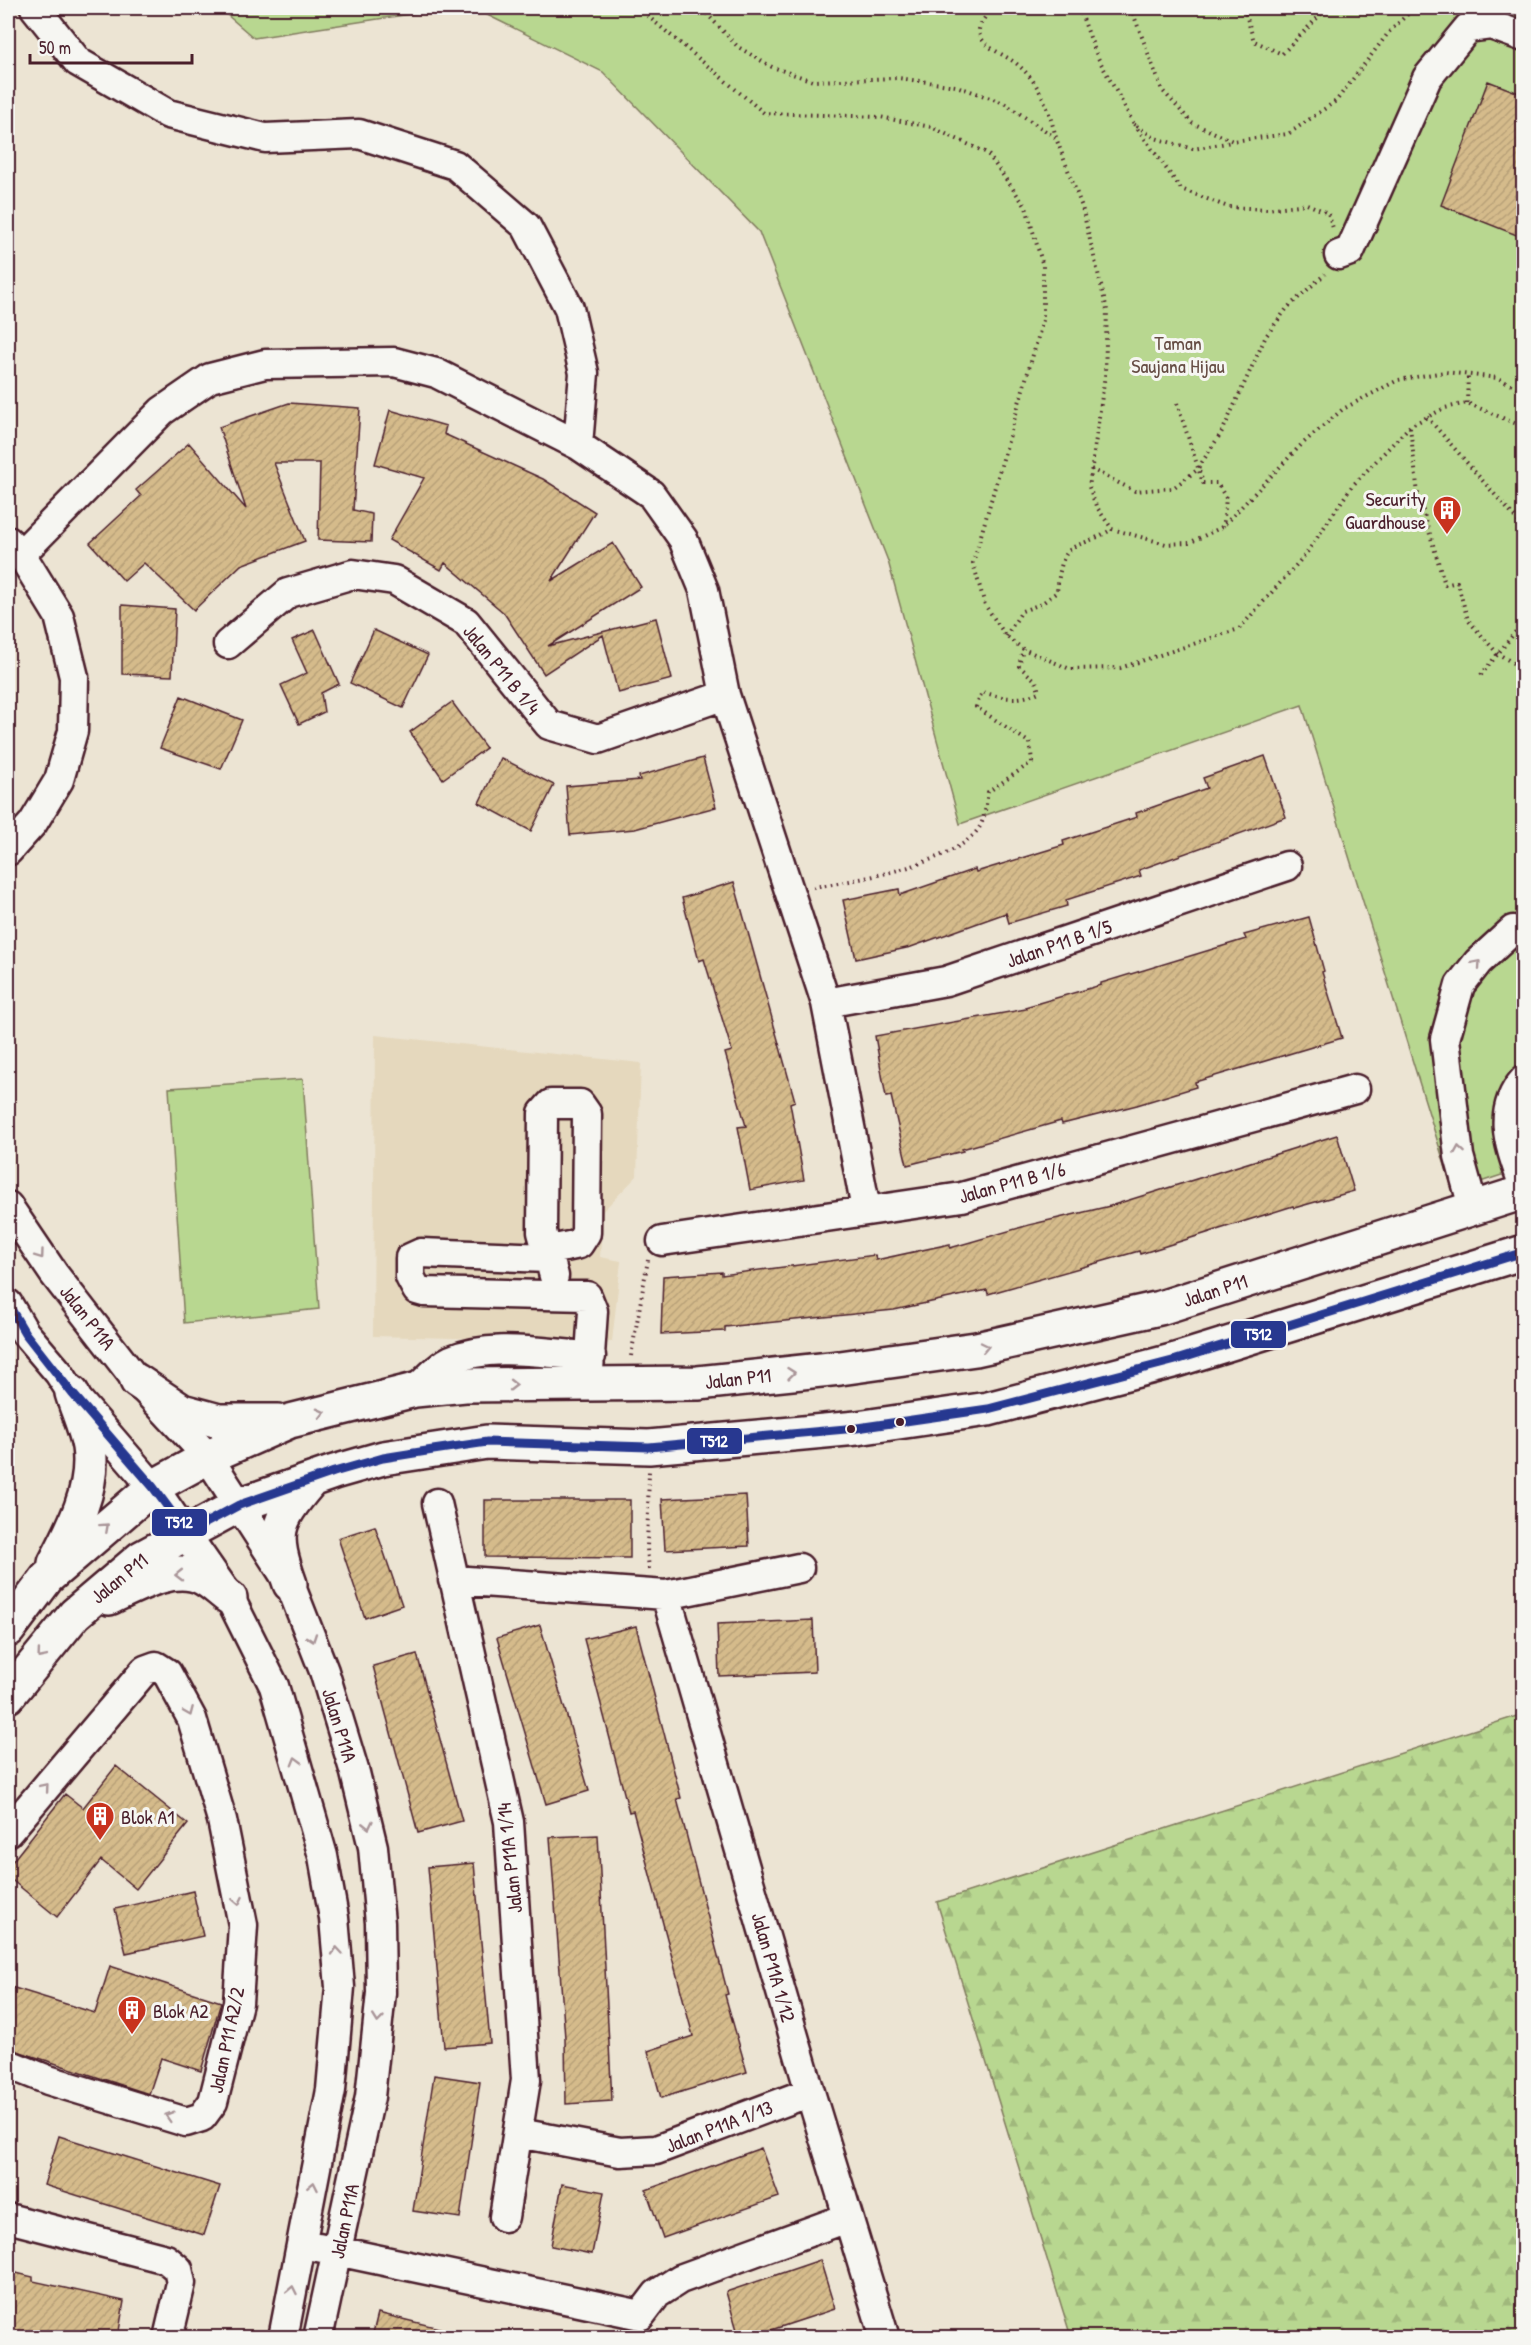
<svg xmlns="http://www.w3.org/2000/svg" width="1531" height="2345" font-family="'Patrick Hand',sans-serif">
  <defs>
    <pattern id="forest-firs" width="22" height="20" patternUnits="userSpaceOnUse" patternTransform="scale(1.5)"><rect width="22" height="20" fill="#b8d790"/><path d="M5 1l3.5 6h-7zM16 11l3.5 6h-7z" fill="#a0b87c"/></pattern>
    <pattern id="building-hatch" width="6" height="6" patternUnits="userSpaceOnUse" patternTransform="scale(1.5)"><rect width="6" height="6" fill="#d5bb8b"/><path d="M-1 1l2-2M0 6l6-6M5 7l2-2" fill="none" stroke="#b8a078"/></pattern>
  </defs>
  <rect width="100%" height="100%" fill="#ece4d3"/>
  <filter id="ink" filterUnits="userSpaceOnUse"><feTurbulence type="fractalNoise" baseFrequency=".0167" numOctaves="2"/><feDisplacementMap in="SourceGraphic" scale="12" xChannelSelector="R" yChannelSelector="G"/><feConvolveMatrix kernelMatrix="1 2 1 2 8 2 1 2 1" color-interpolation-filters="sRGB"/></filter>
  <g filter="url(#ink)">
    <!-- built -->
    <path fill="#e5d8bd" d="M375 1035 641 1063 637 1176 603 1211 600 1257 621 1261 612 1342 373 1336Z"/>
    <!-- forest -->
    <path fill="url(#forest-firs)" stroke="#817b5e" stroke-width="1.5" d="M1523 1714V2337H1071L937 1902Z"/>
    <!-- park -->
    <path fill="#b8d790" stroke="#817b5e" stroke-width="1.5" d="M219 8H450L254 38Z
      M473 8H1523V1168L1453 1191 1302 705 960 824 888 561 759 232 603 72Z
      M303 1079 319 1309 184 1323 169 1088Z"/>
    <!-- building -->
    <path fill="url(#building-hatch)" stroke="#4a1f2b" stroke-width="1.5" d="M1488 81 1524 95V238L1441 205Z
      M289 403 360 408 353 510 372 514 371 542 318 540 320 463H274L305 541 241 565 194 610 144 563 124 581 90 543 141 496 136 490 189 443 246 509 219 427Z
      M390 410 446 426 444 434 543 479 595 512 551 581 613 543 641 587 548 646 656 618 672 679 618 693 603 635 544 674 504 613 445 563 441 570 389 540 424 478 375 464Z
      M122 605 175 609 172 676 122 674Z
      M315 630 339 684 321 693 324 712 299 724 281 685 307 673 292 640Z
      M374 630 428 655 403 708 350 683Z
      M181 696 242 720 221 769 160 748Z
      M452 702 486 748 443 779 410 732Z
      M1265 756 1286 817 1139 870 1141 876 1066 900 1067 906 1009 923 1006 913 911 947 856 959 843 900 899 889 900 895 975 869 976 872 1064 845 1063 841 1137 817 1136 813 1207 788 1203 778Z
      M501 758 554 785 531 831 479 803Z
      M703 758 716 807 635 829 570 835 566 786 640 780 639 776Z
      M734 882 795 1101 790 1103 804 1180 750 1190 738 1127 746 1126 725 1053 732 1051 704 959 699 961 682 898Z
      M1309 917 1324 971 1322 972 1342 1038 1195 1082 1196 1087 1137 1105 1062 1124 1061 1121 962 1149 963 1151 907 1165 891 1096 886 1097 875 1036 1026 1009 1025 1007 1101 985V983L1246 939 1244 935Z
      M1337 1135 1354 1191 1294 1208 1293 1206 1140 1254 1139 1251 988 1294 987 1290 894 1310 725 1327V1331L661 1334 663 1276 722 1272V1275L875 1255 876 1260 950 1244V1248L1029 1225 1110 1206Z
      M746 1495 749 1546 665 1550 662 1499Z
      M485 1500H630V1558L485 1557Z
      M375 1526 402 1605 365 1618 338 1538Z
      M813 1620 815 1672 719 1676 717 1624Z
      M540 1625 589 1791 546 1804 497 1638Z
      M636 1626 681 1798 677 1799 728 1994 725 1995 747 2072 661 2098 648 2051 693 2036 633 1811 629 1812 584 1639Z
      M417 1654 462 1821 418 1833 373 1666Z
      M116 1766 188 1824 136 1889 101 1860 57 1917 8 1877V1867L65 1794 83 1808Z
      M598 1835 612 2101 566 2104 565 2038 550 1837Z
      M474 1863 490 2043 444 2047 428 1867Z
      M193 1891 203 1936 126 1953 115 1909Z
      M110 1966 221 2002 201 2071 161 2058 149 2094 8 2048V1986L95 2013Z
      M434 2075 480 2082 460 2218 413 2211Z
      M59 2136 220 2186 204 2235 44 2185Z
      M761 2148 779 2197 663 2238 646 2190Z
      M562 2184 604 2192 592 2254 551 2246Z
      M820 2260 835 2309 750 2337H739L726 2292Z
      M8 2271 33 2277V2281L124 2301 118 2337H8Z
      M378 2313 451 2331 450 2337H372Z"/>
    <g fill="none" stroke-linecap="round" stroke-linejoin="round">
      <!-- minor casing -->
      <g stroke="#4a1f2b" stroke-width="33">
        <path id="minor" d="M35 8 78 62 168 114 265 138 359 134 455 165 526 226 569 308 584 373 578 445
          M1339 255 1350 251 1427 78 1468 28 1491 25 1524 37
          M8 541 21 554 59 616 74 677 73 731 59 780 33 823 8 851
          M21 554 162 411 210 378 265 364 394 362 436 373 578 445 651 494 683 539 704 590 725 695 826 1003 866 1209
          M228 644 288 593 353 574 394 580 466 622 549 725 598 739 725 695
          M826 1003 946 981 1287 866
          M1524 1080C1494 1113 1512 1151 1524 1187
          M8 1206 54 1274 137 1381 208 1457 290 1584 324 1671 355 1773 373 1847 380 1923 381 1993 370 2097 318 2338
          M1473 1207 1459 1156 1445 1039 1460 985 1478 962 1513 930
          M662 1241 962 1197 1355 1089
          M546 1251 579 1244 586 1233 587 1114 580 1104H551L543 1113 542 1232 554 1276
          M548 1258 421 1253 410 1258V1277L417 1290 424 1292 587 1296 593 1311 588 1385
          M8 1304 25 1333 59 1373 72 1393 153 1487 230 1598 274 1686 323 1856 334 1918 340 1987 331 2090 283 2338
          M415 1390C426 1381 438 1366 451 1360 492 1342 547 1354 591 1356
          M437 1503 509 1822 526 2080 504 2217
          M453 1580 666 1595 799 1568
          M666 1595 810 2092 885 2338
          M8 1832 145 1670 156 1666 167 1673 192 1719 222 1820 243 1925 238 2003 213 2102 202 2117 186 2122 48 2080 8 2064
          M519 2133 620 2152 656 2150 810 2092
          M8 2218 166 2259 178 2269 181 2283 168 2338
          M318 2247 641 2315 657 2294 680 2279 847 2218"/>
      </g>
      <!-- major casing -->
      <g stroke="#4a1f2b" stroke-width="38">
        <path id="major" d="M137 1381 182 1411 219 1421H278
          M55 1563C73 1529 95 1488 89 1447 86 1429 77 1410 72 1393
          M290 1584C272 1533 275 1523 309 1483
          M109 1598C135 1586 174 1563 203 1578 213 1583 221 1592 230 1598
          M8 1630 47 1578 153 1487 208 1457 290 1421 415 1390 465 1385 698 1383 840 1368 976 1349 1160 1308 1524 1192
          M8 1696 75 1614 141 1558 239 1505 334 1472 383 1458 487 1442 649 1447 857 1428 988 1409 1176 1360 1524 1252"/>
      </g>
      <!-- path -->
      <path stroke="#4a1f2b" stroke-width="4" stroke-dasharray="1.5 4.5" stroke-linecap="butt" d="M638 8 764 113 880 117 931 127 987 153 1026 207 1043 266V320L973 563 985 605 1006 636 1023 649 1070 669 1120 668 1239 629 1306 554 1352 486 1410 426 1445 408 1467 403 1524 427
        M704 8 707 14 738 47 772 67 813 81 898 78 956 86 1004 103 1056 138 1082 207 1107 310 1105 375 1089 487 1096 506 1112 529 1166 544 1189 543 1222 527 1301 445 1343 409 1398 380 1445 372 1498 378 1524 392
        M992 8C988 14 978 24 979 32 981 47 1006 55 1017 64 1041 84 1048 108 1056 137
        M1079 8 1097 56 1134 124 1155 138 1193 149 1232 142
        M1131 8 1162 90 1192 123 1233 141 1288 134 1336 101 1389 32 1414 8
        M1244 8 1254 41 1282 54 1327 8
        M1134 124 1181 189 1228 207 1267 209 1307 204 1328 213 1333 228
        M1177 403 1203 483H1217L1226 498 1223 527
        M1467 403 1468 375
        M1427 417 1524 528
        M1410 427 1418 494 1445 585 1457 582 1468 620 1497 653 1524 670
        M1091 469 1135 491 1173 488 1197 470 1223 430 1266 336 1288 307 1325 274
        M1006 636 1022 611 1041 604 1057 592C1063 534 1073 554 1112 529
        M1481 675 1524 621
        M813 887C854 881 956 864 979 828 985 819 986 803 988 792L1032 762 1030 743 976 707 982 692C1003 698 1018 702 1039 692L1036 681 1019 666 1023 649
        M631 1356 648 1260
        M649 1569 647 1549 649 1471"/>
      <!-- minor -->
      <use href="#minor" stroke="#f6f6f2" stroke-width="28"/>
      <!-- major -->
      <use href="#major" stroke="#f6f6f2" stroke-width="33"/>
      <!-- bus-1 casing -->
      <g stroke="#f6f6f2" stroke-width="14">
        <path id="bus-1" d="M8 1304 25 1333 72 1393 153 1487 187 1533 239 1505 334 1472 383 1458 433 1450 487 1442 649 1447 857 1428 988 1409 1176 1360 1524 1252"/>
      </g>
      <!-- bus-1 -->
      <use href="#bus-1" stroke="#283890" stroke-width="9"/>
    </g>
    <!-- one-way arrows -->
    <defs><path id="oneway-chevron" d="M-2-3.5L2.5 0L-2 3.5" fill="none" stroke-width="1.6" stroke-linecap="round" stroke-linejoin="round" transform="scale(1.5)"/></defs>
    <g stroke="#a99598">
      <use href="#oneway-chevron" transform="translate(1477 964) rotate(-49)"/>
      <use href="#oneway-chevron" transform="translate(1459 1150) rotate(-99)"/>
      <use href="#oneway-chevron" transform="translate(40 1255) rotate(54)"/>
      <use href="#oneway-chevron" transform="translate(985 1347) rotate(-12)"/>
      <use href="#oneway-chevron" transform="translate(791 1373) rotate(-6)"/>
      <use href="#oneway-chevron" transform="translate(513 1385)"/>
      <use href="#oneway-chevron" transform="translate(321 1413) rotate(-14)"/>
      <use href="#oneway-chevron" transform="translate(105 1527) rotate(-42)"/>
      <use href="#oneway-chevron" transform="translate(179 1575) rotate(179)"/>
      <use href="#oneway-chevron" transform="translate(312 1638) rotate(71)"/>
      <use href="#oneway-chevron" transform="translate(41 1655) rotate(130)"/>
      <use href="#oneway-chevron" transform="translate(189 1712) rotate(67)"/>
      <use href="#oneway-chevron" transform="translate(296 1761) rotate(-106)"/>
      <use href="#oneway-chevron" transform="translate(45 1787) rotate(-50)"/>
      <use href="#oneway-chevron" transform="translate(368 1825) rotate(77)"/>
      <use href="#oneway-chevron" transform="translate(238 1901) rotate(79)"/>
      <use href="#oneway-chevron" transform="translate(337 1951) rotate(-95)"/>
      <use href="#oneway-chevron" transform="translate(378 2019) rotate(96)"/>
      <use href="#oneway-chevron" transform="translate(169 2116) rotate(-163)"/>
      <use href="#oneway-chevron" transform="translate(313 2186) rotate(-79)"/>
      <use href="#oneway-chevron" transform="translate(292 2290) rotate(-79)"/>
    </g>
  </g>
  <!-- icons -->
  <defs>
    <g id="building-pin" transform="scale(1.5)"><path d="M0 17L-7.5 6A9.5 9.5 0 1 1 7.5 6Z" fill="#c8321e" stroke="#f6f6f2"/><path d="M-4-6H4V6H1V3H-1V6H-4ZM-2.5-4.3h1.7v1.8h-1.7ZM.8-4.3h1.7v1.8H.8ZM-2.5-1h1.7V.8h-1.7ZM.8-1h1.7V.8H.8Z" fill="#fff"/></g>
  </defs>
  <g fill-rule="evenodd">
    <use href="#building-pin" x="1447" y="510"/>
    <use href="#building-pin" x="100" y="1816"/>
    <use href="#building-pin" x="132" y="2010"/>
  </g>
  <!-- markers -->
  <g fill="#4a1f2b" stroke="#f6f6f2" stroke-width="2">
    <circle cx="900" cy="1422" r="5"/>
    <circle cx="851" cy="1429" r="5"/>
  </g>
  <g text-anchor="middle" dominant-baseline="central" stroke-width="6" stroke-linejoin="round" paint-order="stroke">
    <!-- park labels -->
    <g font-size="20" fill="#664d44" stroke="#f6f6f2">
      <text x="1178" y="342">Taman<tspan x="1178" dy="23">Saujana Hijau</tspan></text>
    </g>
    <!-- poi labels -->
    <g font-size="20" fill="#4a1f2b" stroke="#f6f6f2" text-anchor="start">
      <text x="1426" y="498" text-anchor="end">Security<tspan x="1426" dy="23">Guardhouse</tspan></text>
      <text x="121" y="1816">Blok A1</text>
      <text x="153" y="2010">Blok A2</text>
    </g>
    <!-- street labels -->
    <g font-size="20" fill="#4a1f2b" stroke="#f6f6f2">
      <text transform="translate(502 669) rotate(51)">Jalan P11 B 1/4</text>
      <text transform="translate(1059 943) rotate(-19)">Jalan P11 B 1/5</text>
      <text transform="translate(1012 1182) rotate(-15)">Jalan P11 B 1/6</text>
      <text transform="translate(1215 1290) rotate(-18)">Jalan P11</text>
      <text transform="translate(88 1317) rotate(52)">Jalan P11A</text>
      <text transform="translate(738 1378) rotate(-6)">Jalan P11</text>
      <text transform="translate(119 1578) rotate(-39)">Jalan P11</text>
      <text transform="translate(340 1725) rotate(73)">Jalan P11A</text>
      <text transform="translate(509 1858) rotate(-96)">Jalan P11A 1/14</text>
      <text transform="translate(774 1967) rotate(74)">Jalan P11A 1/12</text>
      <text transform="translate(226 2040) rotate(-78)">Jalan P11 A2/2</text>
      <text transform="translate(719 2126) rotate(-21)">Jalan P11A 1/13</text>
      <text transform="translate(344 2221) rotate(-78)">Jalan P11A</text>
    </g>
  </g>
  <g stroke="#f6f6f2" stroke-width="2">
    <rect x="1230" y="1320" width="57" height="29" rx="6" fill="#283890"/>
    <rect x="686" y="1427" width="57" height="28" rx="6" fill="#283890"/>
    <rect x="151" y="1508" width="57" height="29" rx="6" fill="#283890"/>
  </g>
  <g font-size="16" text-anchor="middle" font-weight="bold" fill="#fff">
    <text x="1258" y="1340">T512</text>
    <text x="714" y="1447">T512</text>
    <text x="179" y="1528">T512</text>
  </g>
  <!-- margin -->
  <rect width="1531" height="2345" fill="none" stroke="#f6f6f2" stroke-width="30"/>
  <rect x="15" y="15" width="1501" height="2315" fill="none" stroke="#4a1f2b" stroke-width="2" filter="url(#ink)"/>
  <!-- scale -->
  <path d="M30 54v9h162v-9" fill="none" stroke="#4a1f2b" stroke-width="3"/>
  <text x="39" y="54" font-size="18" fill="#4a1f2b" stroke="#f6f6f2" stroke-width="4.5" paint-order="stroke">50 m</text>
</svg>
